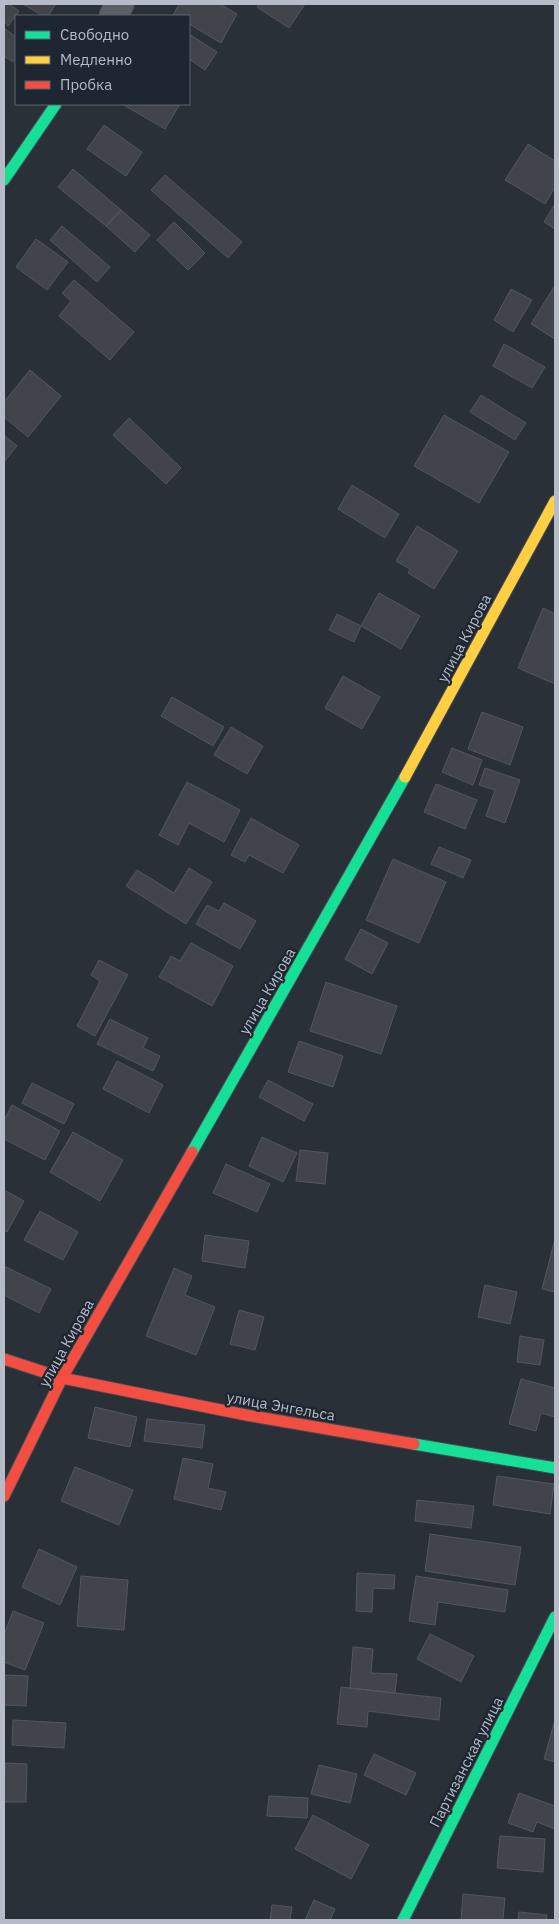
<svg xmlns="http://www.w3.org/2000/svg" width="559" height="1924" font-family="'IBM Plex Sans',sans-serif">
  <rect width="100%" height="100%" fill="#2a3037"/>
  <!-- building -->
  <path fill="#41454b" stroke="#52575f" d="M4 4H9L19 11 8 26 4 22Z
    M23 4H56L48 16H43Z
    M179 4H220L237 14 221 43 189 24V16L173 15Z
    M259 4H305L289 28 257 7Z
    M4 28 16 37V58L13 62 4 56Z
    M189 34 217 52 205 70 189 59Z
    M122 104H180L165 129Z
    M104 125 142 152 126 176 87 149Z
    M528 144 555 161V187L545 204 505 180Z
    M73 169 121 210 106 226 58 187Z
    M165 175 242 242 228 258 151 190Z
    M555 204V229L544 222Z
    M121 210 150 235 135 252 106 226Z
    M174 222 205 253 188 270 157 240Z
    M62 226 110 267 97 282 50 240Z
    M36 239 68 262 47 290 16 267Z
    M74 280 134 332 110 360 59 316 71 301 62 293Z
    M554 287H555V339L531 324Z
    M511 289 532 300 513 332 494 320Z
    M504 344 545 367 532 388 493 366Z
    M30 370 61 396 28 437 4 417V402Z
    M481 395 526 423 515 440 470 412Z
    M444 415 509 452 479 503 414 466Z
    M129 418 181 468 166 484 113 435Z
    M4 435 17 446 4 462Z
    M352 485 399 514 385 538 338 509Z
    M417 526 458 551 434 589 408 573 410 569 396 561Z
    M379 593 420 616 401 649 361 626Z
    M543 608 555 614V684L518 668Z
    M337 614 361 626 354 642 329 630Z
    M343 676 380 697 362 729 325 708Z
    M172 697 224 727 213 746 161 716Z
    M482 712 523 727 510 765 468 749Z
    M231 727 263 746 247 774 214 755Z
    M452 748 482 760 473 785 442 772Z
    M485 768 520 780 505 823 486 816 495 790 479 785Z
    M187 782 240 810 224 842 189 823 178 845 159 835Z
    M436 784 477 800 465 829 424 812Z
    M251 818 299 845 283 873 249 855 245 862 231 855Z
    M439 847 471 860 463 878 431 864Z
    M393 859 446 882 419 943 366 920Z
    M189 868 212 882 186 924 126 886 137 870 174 893Z
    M224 903 256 921 240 949 196 924 207 905 219 911Z
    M361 929 388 943 372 974 345 959Z
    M191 943 233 966 212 1006 159 977 171 956 180 961Z
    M99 960 128 975 95 1036 77 1026 100 981 91 975Z
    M326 982 397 1006 381 1054 310 1031Z
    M110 1019 148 1038 143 1048 160 1056 153 1071 97 1044Z
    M299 1041 343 1056 333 1087 288 1072Z
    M117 1061 163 1085 149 1113 103 1089Z
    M268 1080 313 1104 304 1121 259 1097Z
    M32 1083 74 1104 64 1124 22 1103Z
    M12 1105 60 1131 45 1160 4 1139V1121Z
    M73 1132 123 1160 100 1201 50 1172Z
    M262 1137 297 1153 283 1182 249 1166Z
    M300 1150 328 1153 325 1184 296 1181Z
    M226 1164 270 1184 257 1212 213 1193Z
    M4 1190 24 1201 7 1232 4 1230Z
    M40 1211 78 1232 63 1260 24 1240Z
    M205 1235 249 1241 245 1268 202 1261Z
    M554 1243H555V1292L542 1289Z
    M4 1266 51 1289 39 1313 4 1295Z
    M174 1268 192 1276 185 1295 215 1307 196 1355 146 1336Z
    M485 1285 517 1292 510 1324 478 1317Z
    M239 1310 264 1317 255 1350 230 1344Z
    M520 1336 544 1340 540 1365 517 1362Z
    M521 1379 555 1388V1417L541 1413 536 1431 509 1424Z
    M95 1407 137 1417 130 1447 88 1438Z
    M147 1419 205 1425 202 1448 144 1441Z
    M183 1458 213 1464 208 1488 226 1492 221 1510 174 1499Z
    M75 1467 133 1490 119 1525 61 1501Z
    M497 1476 554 1484 550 1514 493 1505Z
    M417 1500 474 1506 471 1528 415 1521Z
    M430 1534 521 1547 515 1585 425 1571Z
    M39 1549 77 1567 60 1605 22 1587Z
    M357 1573 395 1575 394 1589 373 1588 372 1612 356 1611Z
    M81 1576 128 1580 124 1630 77 1626Z
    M416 1576 508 1590 505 1612 438 1602 435 1625 409 1621Z
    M13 1611 44 1623 25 1670 4 1662V1635Z
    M430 1634 474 1656 461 1682 417 1659Z
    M353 1647 373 1649 371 1673 397 1674 395 1693 350 1688Z
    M4 1675 28 1676 26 1706 4 1705Z
    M341 1687 441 1698 439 1720 368 1711 367 1727 337 1724Z
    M13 1720 66 1723 64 1748 12 1745Z
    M555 1720V1762L544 1759Z
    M374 1754 416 1773 406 1795 364 1775Z
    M5 1763 27 1764 26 1802H4Z
    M319 1765 357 1774 350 1803 311 1794Z
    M519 1793 555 1806V1829L537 1822 533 1832 508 1823Z
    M269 1796 308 1798 307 1818 267 1816Z
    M313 1815 369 1845 351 1879 295 1849Z
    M500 1836 545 1839 543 1872 497 1868Z
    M463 1894 505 1898 503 1920H461Z
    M314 1900 335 1909 330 1920H305Z
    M272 1905 292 1907 290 1920H270Z
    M519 1912 547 1915 546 1920H518Z"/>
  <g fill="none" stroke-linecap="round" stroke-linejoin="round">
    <!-- street casing -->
    <g stroke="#484c52" stroke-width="29">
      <path id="street" d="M113 16 120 4"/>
    </g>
    <!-- fast casing -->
    <g stroke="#484c52" stroke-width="13">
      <path id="fast" d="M4 180 56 104
        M192 1152 405 777
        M414 1444 555 1468
        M403 1920 555 1617"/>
    </g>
    <!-- slow casing -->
    <g stroke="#484c52" stroke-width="13">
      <path id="slow" d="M405 777 555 501"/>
    </g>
    <!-- jam casing -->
    <g stroke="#484c52" stroke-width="13">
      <path id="jam" d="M4 1359 62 1378 246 1415 414 1444
        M4 1496 62 1378 192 1152"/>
    </g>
    <!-- street -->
    <use href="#street" stroke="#5a5e65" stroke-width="28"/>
    <!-- fast -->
    <use href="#fast" stroke="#16e098" stroke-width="11"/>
    <!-- slow -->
    <use href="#slow" stroke="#ffcf43" stroke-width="11"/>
    <!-- jam -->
    <use href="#jam" stroke="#f24e42" stroke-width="11"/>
  </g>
  <g text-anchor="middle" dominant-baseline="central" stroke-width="4.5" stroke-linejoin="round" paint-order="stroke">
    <!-- street labels -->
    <g font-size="15" fill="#b5bcc7" stroke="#1e2631">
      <text transform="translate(464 638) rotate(-62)">улица Кирова</text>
      <text transform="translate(267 991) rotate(-60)">улица Кирова</text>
      <text transform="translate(66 1343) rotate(-61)">улица Кирова</text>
      <text transform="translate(281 1406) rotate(10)">улица Энгельса</text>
      <text transform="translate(466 1762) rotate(-63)">Партизанская улица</text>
    </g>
  </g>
  <!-- border -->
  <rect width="559" height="1924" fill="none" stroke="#b5bcc7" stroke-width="10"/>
  <!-- legend -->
  <rect x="15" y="15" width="175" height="90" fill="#1e2631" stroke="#5a626d"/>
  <rect x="25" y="31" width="25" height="8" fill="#16e098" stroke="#5a626d"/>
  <text x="60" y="40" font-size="15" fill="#b5bcc7">Свободно</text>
  <rect x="25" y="56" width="25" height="8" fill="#ffcf43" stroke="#5a626d"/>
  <text x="60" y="65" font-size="15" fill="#b5bcc7">Медленно</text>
  <rect x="25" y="81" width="25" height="8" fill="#f24e42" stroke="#5a626d"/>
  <text x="60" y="90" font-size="15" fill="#b5bcc7">Пробка</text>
</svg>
